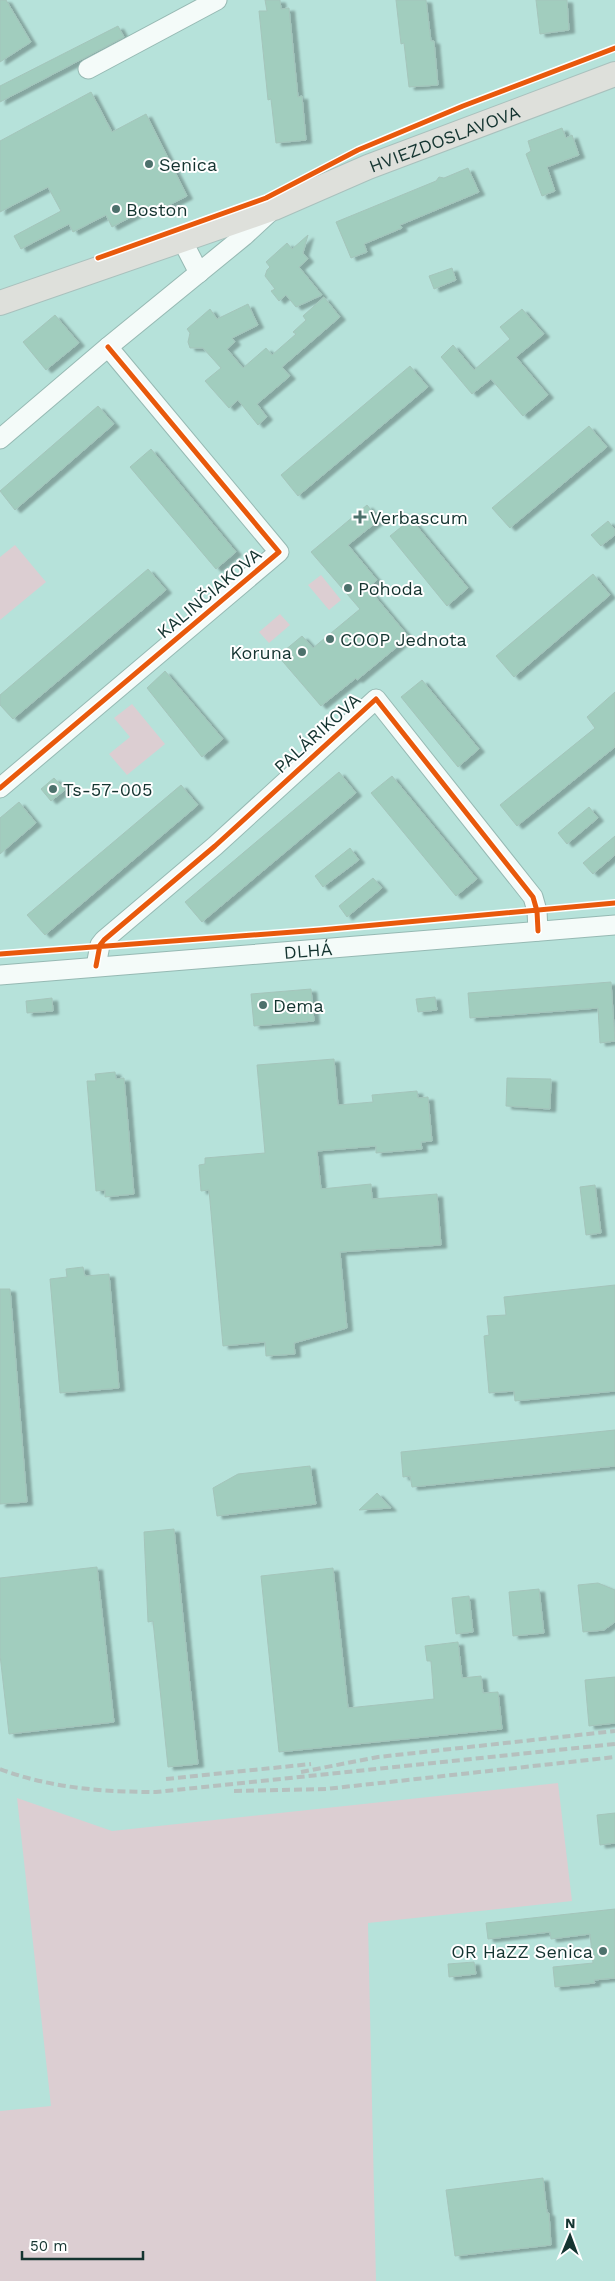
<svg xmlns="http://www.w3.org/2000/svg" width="615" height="2281" font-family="'Work Sans',sans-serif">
  <defs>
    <filter id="shadow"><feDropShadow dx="5.5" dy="3" stdDeviation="1" flood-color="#0004"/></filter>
  </defs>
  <rect width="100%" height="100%" fill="#b6e2da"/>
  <!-- green -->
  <path fill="#dcced2" d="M15 545 46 582 0 620V557Z
    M321 575 341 600 329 610 308 585Z
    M280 614 290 625 269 643 259 632Z
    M132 704 165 744 127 775 109 754 130 737 114 718Z
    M558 1783 572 1901 368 1923 376 2281H0V2111L51 2106 17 1798 112 1831Z"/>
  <!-- building -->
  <path fill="#a1cdbe" stroke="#a4c5bb" filter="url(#shadow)" d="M0 0H6L31 42 0 62Z
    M265 0H280L281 9 289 8 298 97 302 96 306 140 276 143 271 99 268 100 259 11H267Z
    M396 0H426L431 41H434L438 85 409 87 404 43 401 44Z
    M536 0H567L569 30 540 34Z
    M118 26 124 37 0 102V86Z
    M91 92 112 132 146 114 187 196 156 212 146 209 112 227 106 215 73 232 69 224 21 249 14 236 61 211 48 187 0 212V141Z
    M562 128 566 138 572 135 579 155 547 167 555 191 542 196 526 154 531 151 528 141Z
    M468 168 479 192 400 225 402 228 364 244 367 252 351 258 336 222 436 181 439 177 444 178Z
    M308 235 303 253 308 259 299 267 322 295 296 307 286 295 279 301 271 291 275 289 265 276 267 270 270 267 266 262 287 243 292 249Z
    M452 268 456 280 434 289 429 276Z
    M324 297 340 317 282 367 290 376 257 404 267 417 258 425 238 400 229 408 205 381 221 368 203 348H190L188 342 190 333 187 329 210 309 217 319 248 304 258 325 232 338 235 342 227 349 243 368 266 348 272 355 296 334 293 332 306 320 303 316Z
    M522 309 544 334 516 357 548 395 523 416 491 379 472 394 441 357 453 345 474 370 510 339 500 327Z
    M55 315 79 343 46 370 23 342Z
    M410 366 428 387 298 496 281 475Z
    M98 406 114 424 15 510 0 491Z
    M589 426 607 447 510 528 492 508Z
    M151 449 236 552 216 569 130 467Z
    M367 505 379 520 348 545 377 580 368 588 409 637 357 680 356 678 321 706 278 656 302 636 313 648 360 609 311 552Z
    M411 519 468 588 447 606 390 536Z
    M608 521 615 530V535L601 546 591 535Z
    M148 569 166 590 13 719 0 705V695Z
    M593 574 610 595 514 677 496 656Z
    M165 671 223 739 202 757 147 688Z
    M422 680 479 749 458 767 401 697Z
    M615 692V747L517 826 500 805 595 728 587 717Z
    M339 772 356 793 202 922 185 902Z
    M392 776 477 879 456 896 371 793Z
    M54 778 65 790 51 801 41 789Z
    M181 785 198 805 45 935 27 915Z
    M19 802 36 823 0 854V818Z
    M589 807 598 818 567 844 558 833Z
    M615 836V855L593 874 583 863Z
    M350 848 359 860 323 887 315 876Z
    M373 878 382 888 347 917 339 906Z
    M611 982 615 1041 600 1043 598 1008 470 1018 468 993Z
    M311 989 314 1021 254 1026 251 994Z
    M435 997 437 1010 418 1012 416 999Z
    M52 998 53 1011 27 1013 26 1001Z
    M334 1059 338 1105 373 1102 372 1095 417 1091 418 1098 428 1097 432 1141 421 1142 422 1149 376 1153V1146L317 1151 321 1189 371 1184 372 1199 437 1194 441 1245 340 1252 347 1328 294 1343 295 1354 266 1356 265 1342 223 1346 209 1190 201 1191 199 1165 205 1164V1158L265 1153 257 1065Z
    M115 1072 116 1079 124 1078 134 1194 105 1197V1190L96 1191 87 1081H96L95 1074Z
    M507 1078 551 1079 550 1109 506 1106Z
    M595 1185 601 1233 586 1235 580 1187Z
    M83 1267 85 1276 109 1274 119 1388 60 1393 50 1279 67 1277 66 1269Z
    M615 1285V1391L515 1401 514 1391 489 1393 484 1336 489 1335 487 1316 506 1315 504 1297Z
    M0 1289H10L27 1502 0 1504Z
    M615 1430V1466L412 1487 410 1476 403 1477 401 1452Z
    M310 1466 316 1504 217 1516 213 1488 238 1474Z
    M377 1493 391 1508 359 1510Z
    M174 1529 198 1764 168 1767 153 1621 148 1622 144 1532Z
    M97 1567 114 1722 9 1734 0 1655V1578Z
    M333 1568 348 1708 434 1699 431 1661H427L425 1646 458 1642 462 1678 481 1676 483 1693 498 1692 502 1729 279 1752 261 1576Z
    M598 1583 615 1590V1622L604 1630 583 1632 578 1585Z
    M539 1589 544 1633 513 1636 509 1592Z
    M469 1596 473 1632 456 1634 452 1598Z
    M615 1677V1723L589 1726 585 1680Z
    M615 1813V1843L600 1845 597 1815Z
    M615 1909V1978L594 1980 595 1983 555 1987 553 1967 593 1963 590 1934 551 1939 550 1932 488 1939 486 1923Z
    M474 1962 476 1974 449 1977 448 1964Z
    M543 2178 547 2213H549L551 2245 455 2256 446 2190Z"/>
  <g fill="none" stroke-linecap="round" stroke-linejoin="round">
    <!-- minor casing -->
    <g stroke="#96b9b3" stroke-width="21">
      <g id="minor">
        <path d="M88 69 217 0"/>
        <path d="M182 240 199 273"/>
        <path d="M0 439 108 347 244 236 271 211"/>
        <path d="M0 788 279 552 108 347"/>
        <path d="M96 966 100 945 104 940 215 846 376 699 533 897 537 911 538 931"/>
        <path id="s1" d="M0 975 615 925"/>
      </g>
    </g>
    <!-- major casing -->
    <g stroke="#a9c1bd" stroke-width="26">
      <g id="major">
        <path id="s2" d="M0 303 274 208 368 167 615 74"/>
      </g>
    </g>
    <!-- minor -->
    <use href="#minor" stroke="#f4fbf9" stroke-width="19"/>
    <!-- major -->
    <use href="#major" stroke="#dee0db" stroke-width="24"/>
    <!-- rail -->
    <path stroke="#b5c0be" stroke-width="4" stroke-dasharray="8 4" stroke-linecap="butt" d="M0 1769C50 1788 103 1792 156 1792L615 1744
      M301 1772 378 1757 615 1731
      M166 1779 311 1764
      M234 1791 326 1789 615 1757"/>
    <!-- cycleway casing -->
    <g stroke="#fff" stroke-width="8">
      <path id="cycleway" d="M98 258 266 198 358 150 463 106 615 48
        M0 788 279 552 108 347
        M0 954 320 930 615 903
        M96 966 100 945 104 940 215 846 376 699 533 897 537 911 538 931"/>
    </g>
    <!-- cycleway -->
    <use href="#cycleway" stroke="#e8590c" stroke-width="5"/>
  </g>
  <!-- markers -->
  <g fill="#4d716c" stroke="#fff" stroke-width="2">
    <circle cx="149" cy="164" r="5"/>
    <circle cx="116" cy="209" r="5"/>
    <path d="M357.5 509.5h5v5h5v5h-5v5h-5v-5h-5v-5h5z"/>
    <circle cx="348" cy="588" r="5"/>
    <circle cx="330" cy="639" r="5"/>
    <circle cx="302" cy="652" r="5"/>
    <circle cx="53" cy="789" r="5"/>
    <circle cx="263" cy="1005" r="5"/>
    <circle cx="603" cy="1951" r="5"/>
  </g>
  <g text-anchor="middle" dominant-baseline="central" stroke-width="4" stroke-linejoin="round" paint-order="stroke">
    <!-- street labels -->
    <g font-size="18" fill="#143430" stroke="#fff">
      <text stroke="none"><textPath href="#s2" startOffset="474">HVIEZDOSLAVOVA</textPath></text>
      <text transform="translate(209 593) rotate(-40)">KALINČIAKOVA</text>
      <text transform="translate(317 733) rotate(-42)">PALÁRIKOVA</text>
      <text stroke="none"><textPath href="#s1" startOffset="309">DLHÁ</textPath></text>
    </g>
    <!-- poi labels -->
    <g font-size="18" fill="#143430" stroke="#fff" text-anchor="start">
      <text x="159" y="164">Senica</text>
      <text x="126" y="209">Boston</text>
      <text x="370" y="517">Verbascum</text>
      <text x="358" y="588">Pohoda</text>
      <text x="340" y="639">COOP Jednota</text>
      <text x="292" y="652" text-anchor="end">Koruna</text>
      <text x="63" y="789">Ts-57-005</text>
      <text x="273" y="1005">Dema</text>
      <text x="593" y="1951" text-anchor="end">OR HaZZ Senica</text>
    </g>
  </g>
  <!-- north arrow -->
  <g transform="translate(570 2236) rotate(1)" stroke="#ffffff" stroke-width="4" paint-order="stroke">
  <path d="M0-4L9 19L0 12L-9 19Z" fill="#143430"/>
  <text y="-8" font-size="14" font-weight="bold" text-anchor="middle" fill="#143430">N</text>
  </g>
  <!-- scale -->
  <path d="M22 2251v8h121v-8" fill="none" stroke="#143430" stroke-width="2.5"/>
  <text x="30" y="2251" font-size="15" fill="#143430" stroke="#ffffff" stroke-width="4" paint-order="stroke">50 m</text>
</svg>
